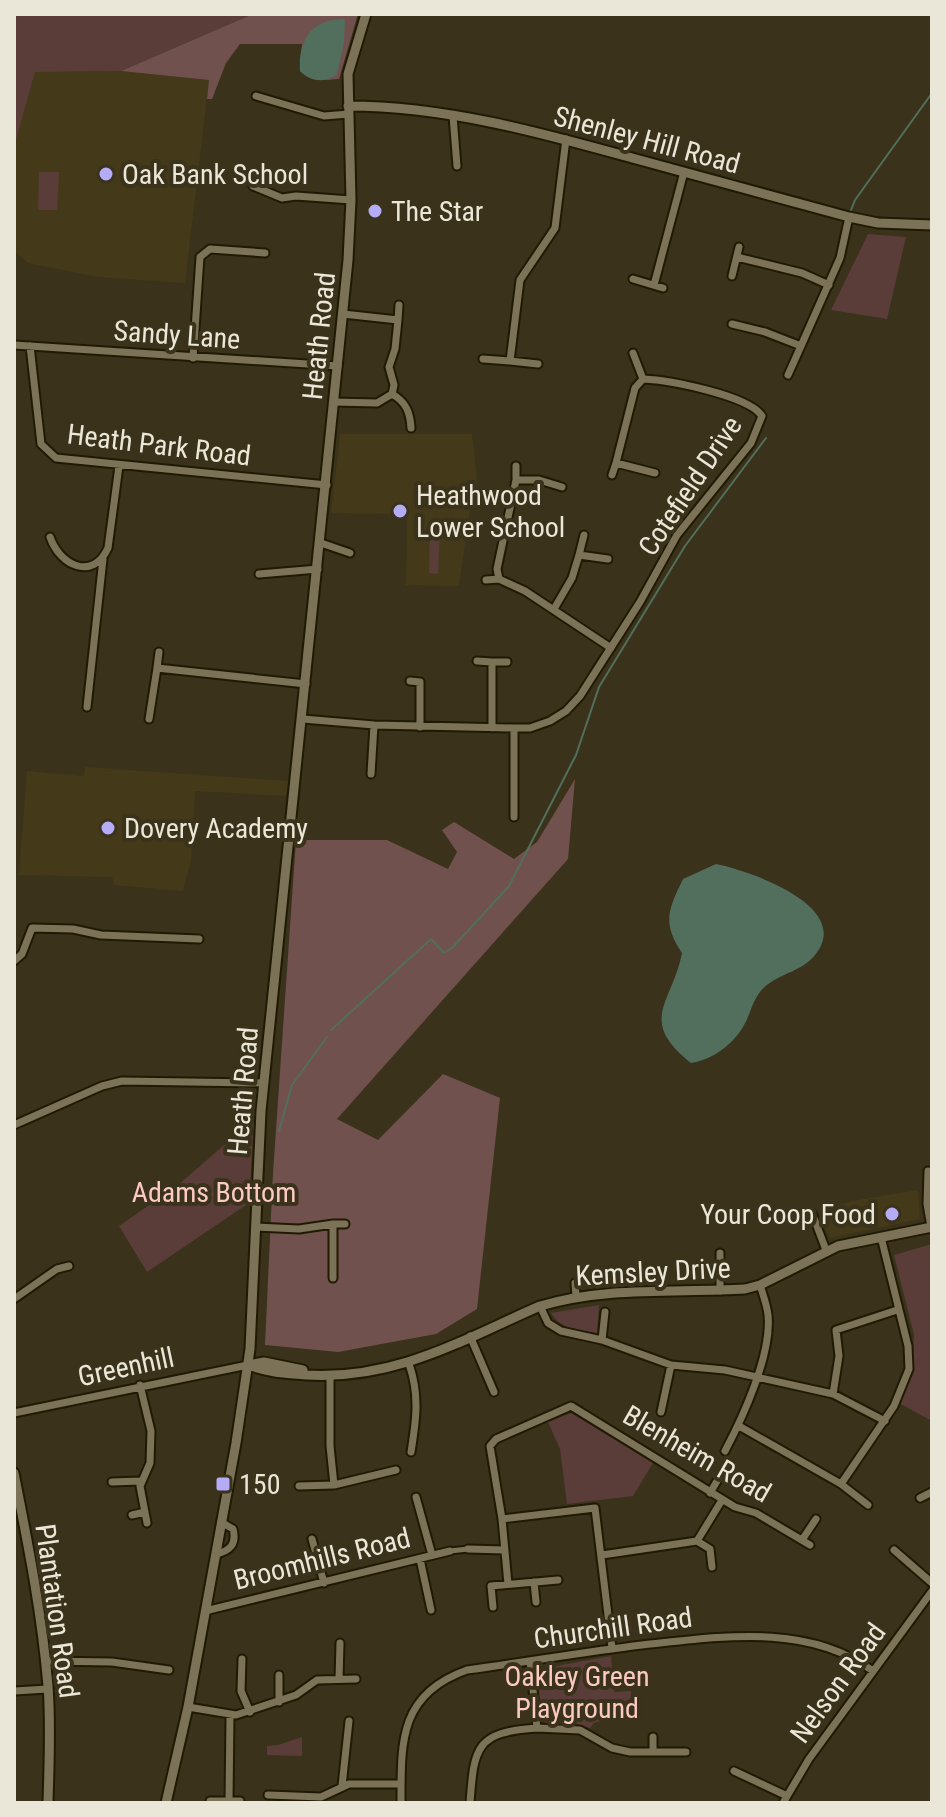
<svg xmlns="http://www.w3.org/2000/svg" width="946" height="1817" font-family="'Roboto Condensed',sans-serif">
  <rect width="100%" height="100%" fill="#3a321a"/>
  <!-- built -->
  <path fill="#443a1a" d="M121 71 209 80 185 283 98 277 28 263 14 250V147L35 72Z
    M340 434H472L479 498 458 499 459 509 470 510 459 586 406 585 407 514 331 513Z
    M85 767 288 781 286 796 195 791 191 861 183 891 114 885 112 877 19 875 27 771 84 776Z
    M918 1190 920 1219 830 1238 818 1211 852 1201Z"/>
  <!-- green -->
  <path fill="#5a3d39" d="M14 14H253L121 71 35 72 14 147Z
    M39 172H59L57 210H38Z
    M868 234 906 237 887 319 831 310Z
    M430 530H440L438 574 429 573Z
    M254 1119 249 1203 147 1272 119 1226 178 1185Z
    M932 1244V1421L899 1403 912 1371 914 1335 894 1255Z
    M599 1305 597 1333C580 1330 561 1330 551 1313Z
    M571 1413 653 1463 633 1496 567 1504 560 1449 548 1422Z
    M611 1656 614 1692 631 1691 632 1708 604 1710V1720L594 1723 590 1728 572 1723H547L543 1721 537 1677 540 1669Z
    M302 1737V1756L267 1755V1746L278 1745Z"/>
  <!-- forest -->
  <path fill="#71514d" d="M253 14H358L339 79C323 80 311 83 300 71L302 44H240L226 63 212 99H207L209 80 121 71Z
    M575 779 568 859 337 1119 378 1140 443 1074 500 1098 477 1309 436 1334 338 1352 265 1345 273 1173 296 840H387L448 869 457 852 442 830 454 822 514 859 537 842Z"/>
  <!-- water -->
  <path fill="#526f5d" d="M345 19 344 43 337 74C325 84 310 81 300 71 298 39 312 19 345 19Z
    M716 864C747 870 855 906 815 955 801 973 774 974 760 992 752 1002 750 1015 744 1025 734 1044 712 1060 691 1063 637 1020 672 1004 682 953 662 923 668 910 683 879Z"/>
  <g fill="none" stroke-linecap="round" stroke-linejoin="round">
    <!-- stream -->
    <path stroke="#526f5d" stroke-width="2" d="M851 210 855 200 932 93
      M331 1030 431 939 444 953 453 947 509 886 576 755 599 687 685 546 766 438
      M279 1131 292 1085 327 1037"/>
    <!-- pedestrian casing -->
    <g stroke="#211a03" stroke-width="9">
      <path id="pedestrian" d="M450 1551 468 1549"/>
    </g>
    <!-- minor casing -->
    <g stroke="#211a03" stroke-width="11">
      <path id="minor" d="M256 96 324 116 349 114
        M453 116 457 166
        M253 186 282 198 296 196 351 200
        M737 257 802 273 829 285
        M732 276 739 247
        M633 279 663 288
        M654 285 684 172
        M398 320 399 305
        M732 324 765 332 801 346 840 258 849 217
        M14 345 338 366
        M30 346 41 444 56 458 327 485
        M633 353 643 379
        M193 358 200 257 210 249 265 253
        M483 359 510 361
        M538 364 510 361 520 280 555 228 566 139
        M788 375 801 346
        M392 394C406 402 410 412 411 428
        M334 402 377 403 392 394 394 385 389 367 395 349 398 320 343 314
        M516 466V480
        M612 475 616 463
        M562 487 539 480H516L497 569 499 579 525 591 611 648
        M50 537C60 566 93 581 108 548L119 466
        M321 543 350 553
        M579 555 584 535
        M259 574 318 569
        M486 580 499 579
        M554 609 572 578 579 555 608 559
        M477 661 492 662V728
        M492 662H507
        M157 668 159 652
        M410 681 420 682V727
        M87 707 103 559
        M149 719 157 668 306 684
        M303 719 374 725 514 728H530L550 721 566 711 580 696 640 602 677 535 751 443 762 416C748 395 668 380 643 379L635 388 616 463 655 473
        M371 774 374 725
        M514 817V728
        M14 961 22 954 32 928 73 929 101 935 199 939
        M14 1125 102 1086 122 1081 264 1083
        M928 1171 927 1204 931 1227
        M812 1213 826 1250
        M333 1224H345
        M255 1227 299 1229 333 1224V1278
        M575 1283 576 1296
        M720 1291V1253
        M14 1299 57 1269 69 1266
        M540 1306 548 1323 561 1331 602 1340 671 1365 725 1370 833 1394 885 1421
        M470 1336 494 1392
        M602 1340 605 1312
        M409 1364C420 1395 416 1421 411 1452
        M330 1376V1446L334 1485 396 1470
        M140 1385 151 1431 150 1463 140 1486 147 1523
        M833 1394 839 1356 836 1330 897 1310
        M661 1412 671 1365
        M14 1413 248 1365
        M739 1426 841 1484 868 1505
        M725 1451C743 1417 772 1354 768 1315 767 1305 763 1295 760 1285
        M112 1482 140 1481
        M841 1484 894 1406 909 1369 908 1346 881 1237
        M299 1486 334 1485
        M710 1493 727 1464
        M416 1497 432 1555
        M920 1498 932 1492
        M132 1515 145 1512
        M502 1519 490 1446 496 1439 571 1406 735 1507 756 1513 810 1545
        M312 1539 324 1583
        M802 1540 816 1519
        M697 1541 710 1549 712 1567
        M468 1549 504 1550
        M894 1550 932 1583
        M216 1554C230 1551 237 1544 233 1529L221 1522
        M602 1555 697 1541 722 1500
        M420 1559 431 1610
        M534 1582 536 1602
        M508 1584 502 1519 595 1508 612 1648
        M493 1607 491 1586 558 1580
        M205 1611 450 1551
        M242 1659 241 1691 250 1712
        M45 1661 112 1662 169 1670
        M279 1675V1702
        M339 1679 340 1643
        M14 1691 48 1689
        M188 1707 236 1715 296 1695 317 1680 356 1679
        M537 1728 580 1730 612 1748 630 1752H686
        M653 1737V1752
        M734 1771 787 1796
        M342 1786 349 1721
        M268 1795 321 1797 349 1784H401
        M210 1801H240
        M229 1801 230 1715
        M401 1803C401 1742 399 1694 467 1670 526 1662 584 1652 642 1645 719 1637 807 1622 873 1671
        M470 1803C474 1747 476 1732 537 1728L530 1661
        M783 1803 809 1759 932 1591"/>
    </g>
    <!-- tertiary casing -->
    <g stroke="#211a03" stroke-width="13">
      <path id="tertiary" d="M348 106C446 106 542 133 636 159 707 178 778 198 849 217L878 223 932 225
        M248 1365C271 1373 283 1373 307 1375 396 1380 462 1340 540 1306 608 1286 675 1293 745 1289L760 1285 838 1246 932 1227
        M248 1365 264 1362 303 1370
        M14 1473C28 1544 42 1614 48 1686 51 1725 49 1764 48 1803
        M166 1803 188 1707 236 1443 250 1349 261 1111 348 260 351 200 348 74 366 14"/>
    </g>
    <!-- pedestrian -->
    <use href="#pedestrian" stroke="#7b7258" stroke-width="5"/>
    <!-- minor -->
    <use href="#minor" stroke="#7b7258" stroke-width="7"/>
    <!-- tertiary -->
    <use href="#tertiary" stroke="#7b7258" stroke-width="9"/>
  </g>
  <!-- markers -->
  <g fill="#b5acf8" stroke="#3a321a" stroke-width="3">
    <circle cx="106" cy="174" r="8"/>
    <circle cx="375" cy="211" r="8"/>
    <circle cx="400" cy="511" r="8"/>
    <circle cx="108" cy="828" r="8"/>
    <circle cx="892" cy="1214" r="8"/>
    <rect x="215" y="1476" width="16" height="16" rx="4"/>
  </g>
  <g text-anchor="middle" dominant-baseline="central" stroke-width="8" stroke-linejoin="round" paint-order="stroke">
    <!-- street labels -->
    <g font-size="28" fill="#ebe7d8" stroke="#3a321a">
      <text transform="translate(647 140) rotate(15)">Shenley Hill Road</text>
      <text transform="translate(177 335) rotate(4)">Sandy Lane</text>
      <text transform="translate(319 336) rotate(-84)">Heath Road</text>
      <text transform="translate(159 445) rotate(7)">Heath Park Road</text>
      <text transform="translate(690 486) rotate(-56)">Cotefield Drive</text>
      <text transform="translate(243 1091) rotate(-85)">Heath Road</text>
      <text transform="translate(653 1272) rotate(-3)">Kemsley Drive</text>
      <text transform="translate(126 1367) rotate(-12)">Greenhill</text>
      <text transform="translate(697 1454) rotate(30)">Blenheim Road</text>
      <text transform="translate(322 1559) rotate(-14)">Broomhills Road</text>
      <text transform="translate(57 1611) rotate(82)">Plantation Road</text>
      <text transform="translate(613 1628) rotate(-8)">Churchill Road</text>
      <text transform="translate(838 1683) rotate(-54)">Nelson Road</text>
    </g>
    <!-- poi labels -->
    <g font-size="28" fill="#ebe7d8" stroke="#3a321a" text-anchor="start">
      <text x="122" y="174">Oak Bank School</text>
      <text x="391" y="211">The Star</text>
      <text x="416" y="495">Heathwood<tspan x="416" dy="32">Lower School</tspan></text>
      <text x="124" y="828">Dovery Academy</text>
      <text x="876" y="1214" text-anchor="end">Your Coop Food</text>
      <text x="239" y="1484">150</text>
    </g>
    <!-- park labels -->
    <g font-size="28" fill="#fdcac3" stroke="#3a321a">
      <text x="214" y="1192">Adams Bottom</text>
      <text x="577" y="1676">Oakley Green<tspan x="577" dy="32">Playground</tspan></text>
    </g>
  </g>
  <!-- border -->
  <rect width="946" height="1817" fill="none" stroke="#ebe7d8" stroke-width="32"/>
</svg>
